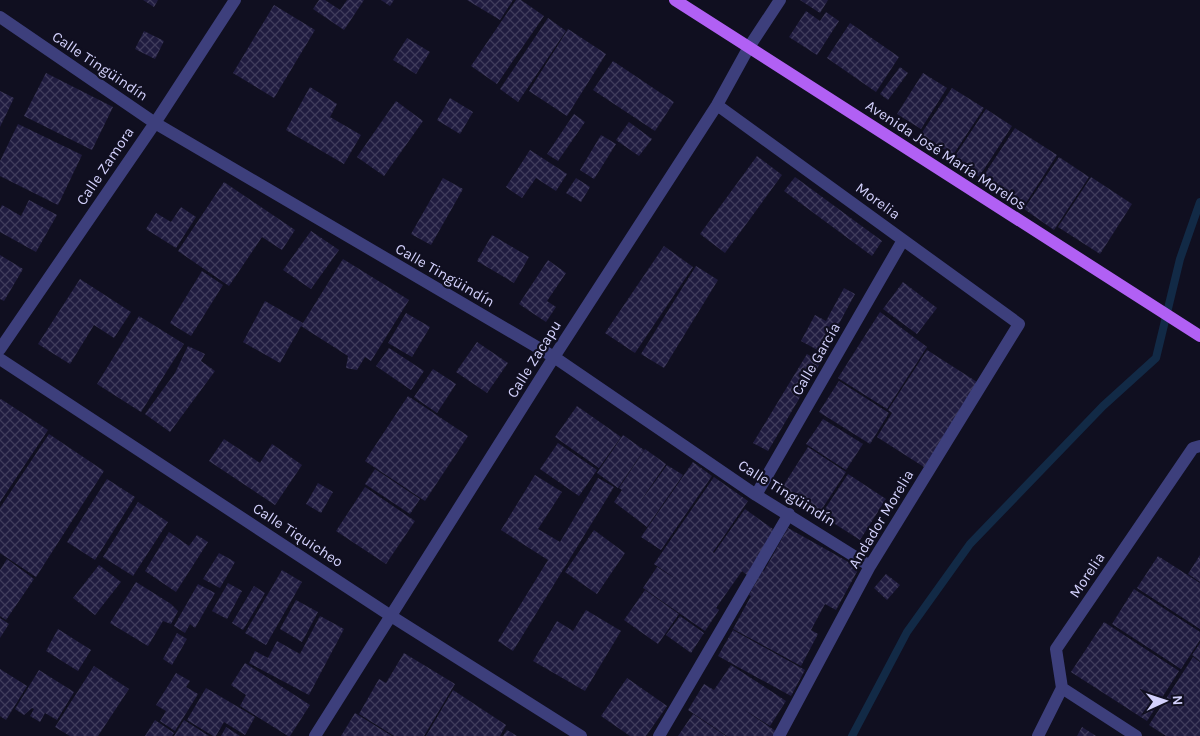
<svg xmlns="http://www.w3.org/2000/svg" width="1200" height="736" font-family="Karla,sans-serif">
  <defs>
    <pattern id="building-cross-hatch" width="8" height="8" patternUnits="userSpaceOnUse" patternTransform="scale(1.25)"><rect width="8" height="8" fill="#201c40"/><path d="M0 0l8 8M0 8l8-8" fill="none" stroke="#403c5c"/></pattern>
  </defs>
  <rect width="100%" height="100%" fill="#100f20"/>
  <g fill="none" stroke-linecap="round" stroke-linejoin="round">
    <!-- stream -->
    <path stroke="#122a46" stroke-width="8" d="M852 736 907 632 970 544 1103 406 1156 358 1180 259 1200 202"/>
  </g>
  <!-- building -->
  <path fill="url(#building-cross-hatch)" d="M143 0H158L154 7Z
    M319 0H325L340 10 347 0H364L344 30 313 9Z
    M381 0H394L390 6Z
    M467 0H513L500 20Z
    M516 0H521L544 16 497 84 471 66Z
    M800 0H828L820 13Z
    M274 5 315 30 274 98 233 73Z
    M806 11 820 21 826 12 839 21 817 55 789 37Z
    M548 18 566 31 518 102 500 89Z
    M850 23 899 57 876 92 827 58Z
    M568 29 606 54 567 116 529 91Z
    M144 31 164 41 155 59 135 49Z
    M407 38 430 52 416 74 393 60Z
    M613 61 674 102 655 131 593 90Z
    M900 67 908 73 888 100 880 94Z
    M46 73 113 107 92 150 24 116Z
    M923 73 947 88 921 129 897 114Z
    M310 87 337 104 330 117 361 135 344 164 286 130Z
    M952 88 984 108 953 155 921 134Z
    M0 91 14 98 0 127Z
    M450 98 473 112 460 134 437 120Z
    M396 101 423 121 384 176 357 157Z
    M986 109 1012 126 979 177 953 159Z
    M574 114 585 122 558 161 547 154Z
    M629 122 652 139 639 156 616 140Z
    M18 124 82 155 58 205 0 176V161Z
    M1015 128 1057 155 1022 209 980 181Z
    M601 135 616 144 594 179 580 170Z
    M530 150 567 174 556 191 536 178 522 198 506 187Z
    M757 156 782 175 725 253 700 234Z
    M1059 157 1089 177 1054 230 1024 209Z
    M795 177 882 241 872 256 784 191Z
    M1091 177 1132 204 1100 254 1058 227Z
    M443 178 463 189 431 245 411 234Z
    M576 178 590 187 581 202 566 193Z
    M224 182 295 230 282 250 262 237 229 286 178 251Z
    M29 200 57 215 36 252 0 232V209L2 205 21 216Z
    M181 207 196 217 176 248 146 229 156 213 171 222Z
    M311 231 339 250 311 289 283 270Z
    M492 235 529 257 514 283 477 261Z
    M664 246 693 267 635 353 605 333Z
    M0 255 23 269 4 301 0 299Z
    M343 259 409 300 371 361 365 357 357 370 346 368 348 356 301 326 280 363 243 342 265 301 303 323Z
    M548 260 566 273 547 301 556 307 546 322 519 304Z
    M696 266 718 280 664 368 641 354Z
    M202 271 223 285 191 336 170 323Z
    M80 279 131 312 114 338 94 325 70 364 38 344Z
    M903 282 937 308 917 334 883 309Z
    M844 288 855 294 823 353 801 341 815 315 826 321Z
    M880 312 927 347 887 409 838 378Z
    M406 313 430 327 412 357 388 343Z
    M139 316 184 344 141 412 97 384Z
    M477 342 508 363 487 393 456 372Z
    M188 346 205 354 201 361 215 371 170 432 145 414 175 373Z
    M389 348 424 371 411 390 376 366Z
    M927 350 977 382 924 467 877 437 892 413 888 410Z
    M807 354 821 362 768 451 753 443Z
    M433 369 456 384 437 413 414 397Z
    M839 381 889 413 870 444 819 412Z
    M408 396 468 436 425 501 365 461Z
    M1 399 48 430 0 502V400Z
    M577 406 621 437 599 468 555 437Z
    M823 419 863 444 846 470 806 444Z
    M49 434 104 471 36 577 0 553V508Z
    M623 435 644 450 618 488 597 473Z
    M224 439 260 463 272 444 302 465 275 505 209 461Z
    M558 443 597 470 579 496 540 469Z
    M808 447 846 472 816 518 778 494Z
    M645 449 666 464 638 505 667 465 683 475 647 527 614 502 622 490 619 488Z
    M693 462 712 476 661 550 641 537Z
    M375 469 420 499 410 514 365 484Z
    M848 474 886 499 860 540 821 515Z
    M535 475 562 492 538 529 560 542 598 478 614 487 513 651 498 641 548 560 501 530Z
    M714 477 748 501 713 552 714 553 745 509 777 532 747 575 742 571 716 608 719 610 705 631 643 588 657 567 679 581 654 564Z
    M107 479 135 497 95 560 67 542Z
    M318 483 333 492 321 513 306 504Z
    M365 487 415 521 386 564 336 531Z
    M138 502 168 522 133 576 103 557Z
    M788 528 859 568 836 610 825 604 811 630 818 634 801 666 733 629 751 596 749 595 763 570 764 571Z
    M594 530 625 553 597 594 565 572Z
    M169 532 189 546 197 535 208 542 176 592 145 571Z
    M219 553 235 562 220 588 203 579Z
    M1200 555V582L1188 574Z
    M1158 556 1200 583V629L1137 588Z
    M7 559 34 579 6 620 0 616V570Z
    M99 565 121 582 95 615 73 598Z
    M282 570 302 582 266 645 245 633Z
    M886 574 900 585 887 600 874 588Z
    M136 582 171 604 178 611 171 624 163 621 148 646 110 623Z
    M228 583 242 591 227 619 212 611Z
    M198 584 215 593 195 628 190 624 185 633 174 626Z
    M254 586 265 593 243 630 232 623Z
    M1134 589 1200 632V640L1181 669 1112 624Z
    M645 590 679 614 658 644 624 620Z
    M296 600 318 612 302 642 280 629Z
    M586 610 621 631 585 691 533 661 557 621 573 631Z
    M320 616 344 629 309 695 249 663 255 651 268 658 277 641 300 654Z
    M680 616 704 633 691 653 666 635Z
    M0 618 9 624 0 638Z
    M1104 622 1179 671 1147 721 1071 672Z
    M58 629 91 650 78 671 46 651Z
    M733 630 805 670 791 696 718 656Z
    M177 633 187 639 172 665 163 659Z
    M1200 643V661L1192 655Z
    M404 653 455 684 424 736H394L359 714 379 679 386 683Z
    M1193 657 1200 662V736H1166L1149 725Z
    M245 663 310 705 290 736H288L240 706 246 695 231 685Z
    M731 665 786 701 770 726 743 709 777 732 774 736H727L688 710 704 684 714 690Z
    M94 666 129 689 98 736H70L55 727Z
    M0 669 27 686 6 720 0 716Z
    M39 670 74 692 57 720 45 713 40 722 30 716 34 709 32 708 24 715 15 709Z
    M176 673 190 681 186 687 198 694 175 731 160 721 166 711 156 705Z
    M627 678 667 706 646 736H630L601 716Z
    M206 688 255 717 245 735 224 722 216 736H213L187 720Z
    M453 690 506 725 500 736H426Z
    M355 713 392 736H341Z
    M693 714 726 736H678Z
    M155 720 174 733 172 736H145Z
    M184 720 209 736H174Z
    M226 727 240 736H221Z
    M1082 727 1096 736H1077Z
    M507 730 517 736H503Z"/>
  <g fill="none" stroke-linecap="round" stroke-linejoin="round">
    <!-- minor -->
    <path stroke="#3d3f7c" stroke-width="12" d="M0 17 155 123 554 357 756 495 870 566
      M717 105 1019 324 870 566 779 736
      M0 349 155 123 235 0
      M0 359 391 616 581 736
      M756 495 903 240
      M1062 688 1136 736
      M315 736 554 357 717 105 749 47 780 0
      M659 736 789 514
      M1038 736 1062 688 1056 649 1193 448 1200 446"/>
    <!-- primary -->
    <path stroke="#b160f4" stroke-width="12" d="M675 0 1200 336"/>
  </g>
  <g text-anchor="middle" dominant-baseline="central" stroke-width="4.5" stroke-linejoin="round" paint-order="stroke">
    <!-- street labels -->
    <g font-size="15" fill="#d3d1fc" stroke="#100f20">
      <text transform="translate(100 66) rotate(34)">Calle Tingüindín</text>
      <text transform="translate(946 155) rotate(33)">Avenida José María Morelos</text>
      <text transform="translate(105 166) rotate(-56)">Calle Zamora</text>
      <text transform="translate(878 201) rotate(36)">Morelia</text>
      <text transform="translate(445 275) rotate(30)">Calle Tingüindín</text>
      <text transform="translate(534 359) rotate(-58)">Calle Zacapu</text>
      <text transform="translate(816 359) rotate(-60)">Calle García</text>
      <text transform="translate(787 493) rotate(32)">Calle Tingüindín</text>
      <text transform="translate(881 519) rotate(-59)">Andador Morelia</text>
      <text transform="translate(298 535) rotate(33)">Calle Tiquicheo</text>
      <text transform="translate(1087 575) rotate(-56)">Morelia</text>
    </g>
  </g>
  <!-- north arrow -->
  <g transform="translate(1165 701) rotate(87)" stroke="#100f20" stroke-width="4" paint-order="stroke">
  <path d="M0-4L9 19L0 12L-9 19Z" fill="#d3d1fc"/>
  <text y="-8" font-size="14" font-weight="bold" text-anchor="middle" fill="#d3d1fc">N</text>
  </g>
</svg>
